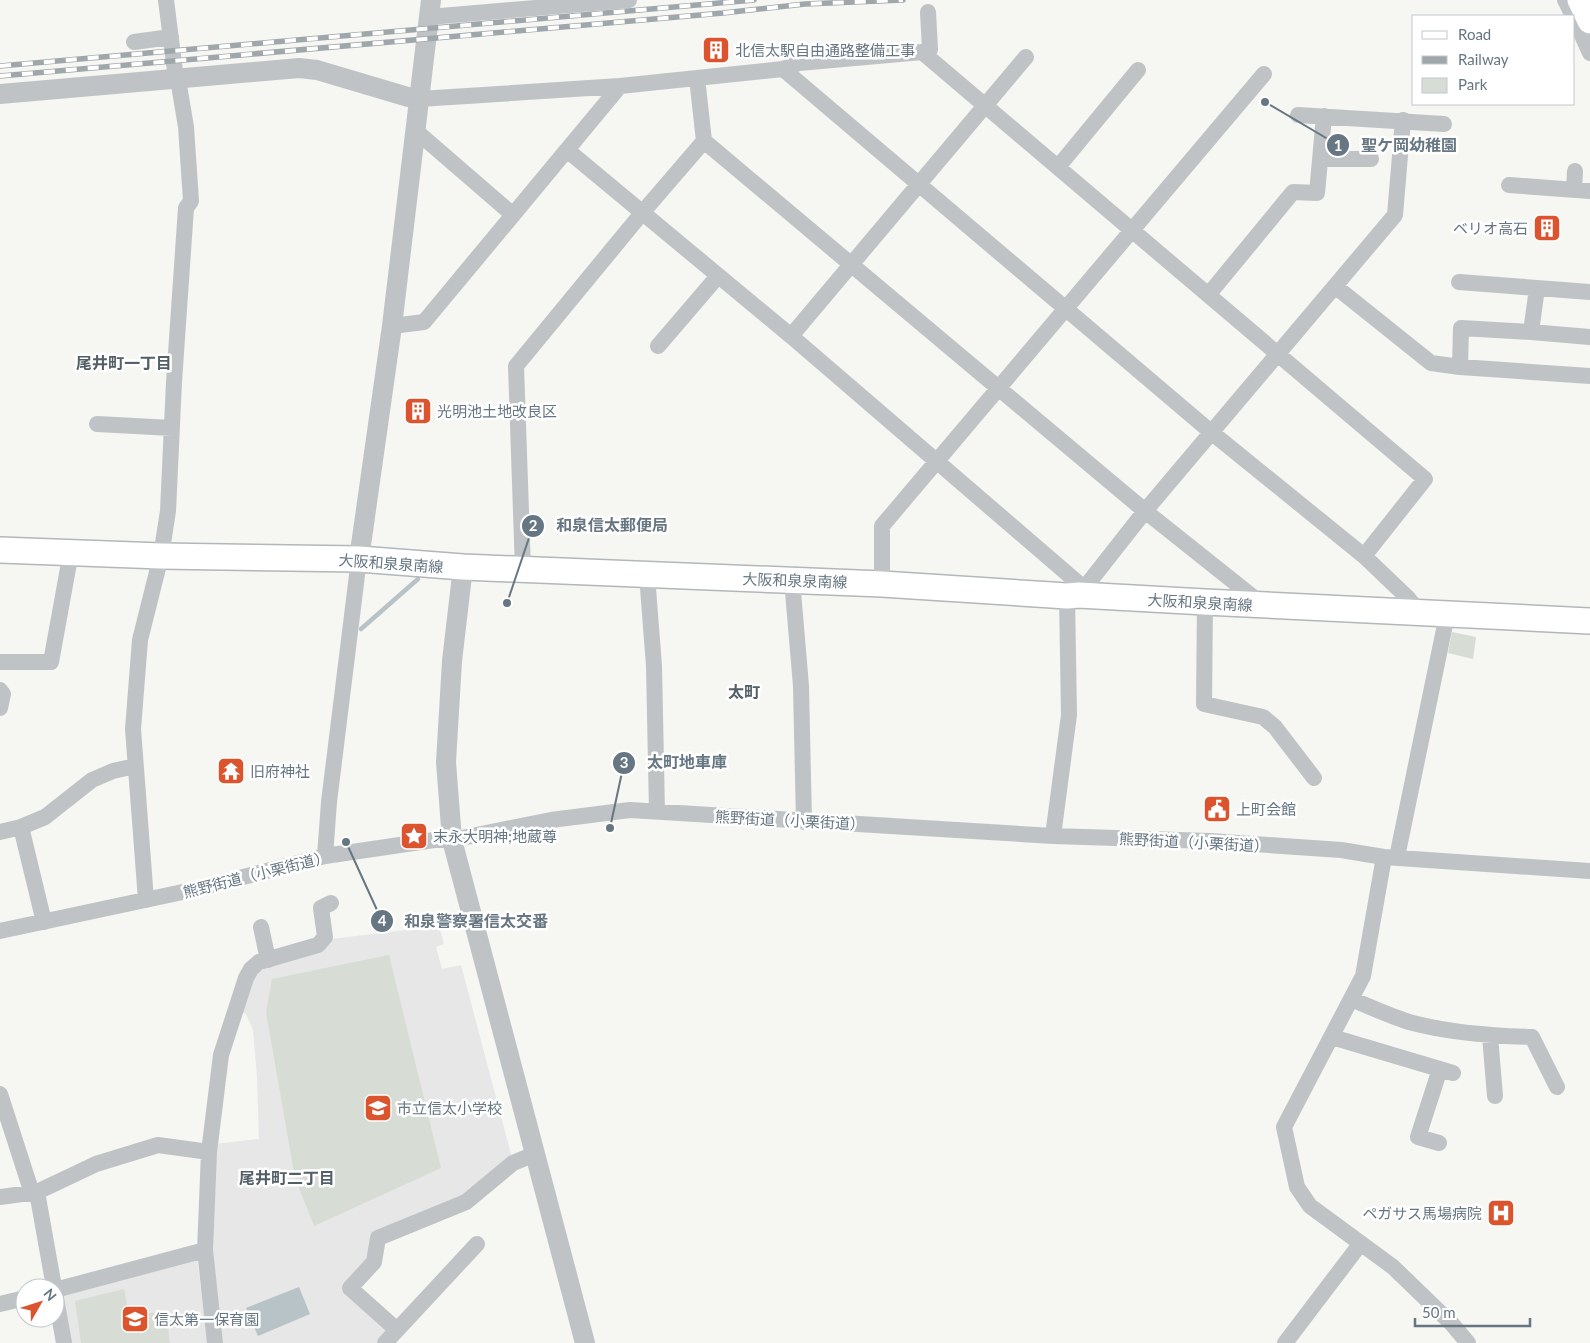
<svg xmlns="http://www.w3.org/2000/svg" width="1590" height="1343" font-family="Lato,'Noto Sans JP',sans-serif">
  <rect width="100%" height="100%" fill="#f6f6f2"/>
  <!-- built -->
  <path fill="#e6e7e6" d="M439 926 444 944 436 947 442 969 461 965 512 1158 464 1199 375 1237 369 1261 346 1288 390 1330 376 1343H223L212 1250 214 1144 259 1139 257 1077 253 1030 246 1014 240 1011 252 977 274 962 321 953 331 939Z
    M197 1259 208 1343H70L60 1294Z"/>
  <!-- green -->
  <path fill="#d7dcd4" d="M1452 632 1476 637 1473 659 1448 653Z
    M389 955 441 1168 314 1226 295 1178 266 1012 272 979Z
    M124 1289 129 1314 166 1312 170 1343H81L75 1301Z"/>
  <!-- water -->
  <path fill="#b8c3c7" d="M299 1287 310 1314 258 1336 246 1308Z"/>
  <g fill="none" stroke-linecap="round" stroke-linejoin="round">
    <!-- stream -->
    <path stroke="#b8c3c7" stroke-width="4.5" d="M361 629 418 579"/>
    <!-- primary casing -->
    <g stroke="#b2b7ba" stroke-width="28">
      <path id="primary" d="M1580 0 1590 21
        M0 550 161 556 359 559 463 567 882 584 1067 596 1079 595 1205 602 1590 621"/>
    </g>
    <!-- minor -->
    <path stroke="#bfc3c6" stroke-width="16" d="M1565 0 1573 16
      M429 17 629 0
      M1574 18 1590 53
      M134 42 171 37
      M922 52 930 49 928 12
      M1026 57 791 336 1077 582 1079 595
      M783 69 1211 432 1364 556 1408 598 1420 613
      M697 78 704 141 1145 511 1079 595
      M420 99 620 86 783 69 799 63 922 52 1425 479 1364 556
      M1298 115 1444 124
      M416 131 512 214
      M567 150 791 336
      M1320 159H1371
      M1058 167 1138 70
      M1509 185 1590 191
      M1574 190 1575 171
      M1459 282 1590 292
      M1336 287 1431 363 1460 367 1590 376
      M1209 294 1293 192 1317 193 1324 116
      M392 326 424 322 620 86
      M1531 332 1537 288
      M658 346 718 276
      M1460 367 1461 328 1531 332 1590 337
      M97 424 172 428
      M523 570 516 366 642 213 704 141
      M647 575 654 666 657 812
      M792 580 801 686 804 822
      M882 584V526L1264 74
      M1205 602 1204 704 1263 717 1275 727 1314 778
      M1263 605 1145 511 1395 215 1403 120
      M0 662H51L71 552
      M0 690 3 694 0 708
      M21 827 44 922
      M0 832 21 827 45 817 92 780 113 771 135 766
      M1053 836 1069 715 1067 596
      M325 856 329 802 359 559
      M1384 857 1363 976 1284 1127 1297 1187 1310 1206 1393 1267 1452 1324 1468 1343
      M1397 857 1447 615
      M146 900 133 729 140 640 161 556 168 511 174 382 186 208 191 201 186 127 178 79 175 71 166 0
      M261 927 268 960
      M0 931 192 890 325 856 434 840H452L551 820 630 810 1053 836 1210 841 1341 850 1384 857 1590 871
      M1351 999C1370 1007 1390 1016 1409 1022 1450 1033 1490 1036 1532 1037L1557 1087
      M1490 1036 1495 1096
      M1332 1037 1453 1073
      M0 1094 30 1187 37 1192 64 1343
      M1439 1143 1418 1137 1440 1069
      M0 1197 37 1192 96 1164 158 1145 209 1152
      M55 1290 205 1250
      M0 1304 25 1298
      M397 1330 350 1288 374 1262 378 1238 466 1202 513 1163 535 1154
      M215 1343 205 1250 209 1152 221 1055 246 978 251 969 259 962 318 945 325 937 321 908 331 903
      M385 1343 477 1244
      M1285 1343 1361 1243"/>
    <!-- tertiary -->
    <path stroke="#bfc3c6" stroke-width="20" d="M0 94 299 68 317 70 408 97 420 99
      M359 559 392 326 431 0
      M463 567 452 661 446 762 452 840 585 1343"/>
    <!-- primary -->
    <use href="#primary" stroke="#fff" stroke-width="25"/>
    <!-- rail casing -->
    <g stroke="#a0a7ab" stroke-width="5.5">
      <path id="rail" d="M0 66 754 0
        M0 76 723 13 805 4 903 0"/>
    </g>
    <!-- rail -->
    <use href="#rail" stroke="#fff" stroke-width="4" stroke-dasharray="11" stroke-linecap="butt"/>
  </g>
  <!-- icons -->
  <defs>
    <g id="building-square" transform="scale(1.4375)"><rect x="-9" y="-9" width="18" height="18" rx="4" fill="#db542d" stroke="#fff"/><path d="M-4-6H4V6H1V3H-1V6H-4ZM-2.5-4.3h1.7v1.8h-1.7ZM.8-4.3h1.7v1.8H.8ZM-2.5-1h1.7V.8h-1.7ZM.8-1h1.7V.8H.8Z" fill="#fff"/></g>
    <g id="temple-square" transform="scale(1.4375)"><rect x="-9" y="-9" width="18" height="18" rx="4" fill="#db542d" stroke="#fff"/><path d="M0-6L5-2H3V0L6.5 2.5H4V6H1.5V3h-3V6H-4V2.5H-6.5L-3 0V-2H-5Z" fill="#fff"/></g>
    <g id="civic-square" transform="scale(1.4375)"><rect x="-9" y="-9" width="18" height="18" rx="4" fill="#db542d" stroke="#fff"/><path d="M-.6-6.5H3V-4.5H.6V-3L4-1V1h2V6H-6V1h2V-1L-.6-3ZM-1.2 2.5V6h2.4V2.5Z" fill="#fff"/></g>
    <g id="sight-square" transform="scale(1.4375)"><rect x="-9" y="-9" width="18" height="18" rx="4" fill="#db542d" stroke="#fff"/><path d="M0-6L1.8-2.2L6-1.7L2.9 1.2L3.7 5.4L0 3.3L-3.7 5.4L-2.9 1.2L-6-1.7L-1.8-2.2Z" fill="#fff"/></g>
    <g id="school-square" transform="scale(1.4375)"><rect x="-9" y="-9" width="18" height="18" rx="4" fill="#db542d" stroke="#fff"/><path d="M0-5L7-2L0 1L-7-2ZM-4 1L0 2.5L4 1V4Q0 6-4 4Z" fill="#fff"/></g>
    <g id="hospital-square" transform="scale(1.4375)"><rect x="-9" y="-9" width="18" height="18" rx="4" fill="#db542d" stroke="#fff"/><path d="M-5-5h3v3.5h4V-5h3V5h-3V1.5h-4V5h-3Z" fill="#fff"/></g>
  </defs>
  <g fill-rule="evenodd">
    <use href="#building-square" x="716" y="50"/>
    <use href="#building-square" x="1547" y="228"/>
    <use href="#building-square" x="418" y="411"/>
    <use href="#temple-square" x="231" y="771"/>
    <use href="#civic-square" x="1217" y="809"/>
    <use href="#sight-square" x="414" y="836"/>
    <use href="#school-square" x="378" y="1108"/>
    <use href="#hospital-square" x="1501" y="1213"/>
    <use href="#school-square" x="135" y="1319"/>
  </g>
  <g text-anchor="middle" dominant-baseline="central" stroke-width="5" stroke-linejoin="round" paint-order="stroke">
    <!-- poi labels -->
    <g font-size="15" fill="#667682" stroke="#fff" text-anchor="start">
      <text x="735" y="50">北信太駅自由通路整備工事</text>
      <text x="1528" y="228" text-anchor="end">ベリオ高石</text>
      <text x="437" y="411">光明池土地改良区</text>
      <text x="250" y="771">旧府神社</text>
      <text x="1236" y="809">上町会館</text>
      <text x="433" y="836">末永大明神;地蔵尊</text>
      <text x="397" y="1108">市立信太小学校</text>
      <text x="1482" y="1213" text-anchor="end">ペガサス馬場病院</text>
      <text x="154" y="1319">信太第一保育園</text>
    </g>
    <!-- street labels -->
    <g font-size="15" fill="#667682" stroke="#fff">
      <text transform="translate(391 563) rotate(4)">大阪和泉泉南線</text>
      <text transform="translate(795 580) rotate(2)">大阪和泉泉南線</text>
      <text transform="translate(1200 602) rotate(3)">大阪和泉泉南線</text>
      <text transform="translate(790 820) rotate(3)">熊野街道（小栗街道）</text>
      <text transform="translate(1194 842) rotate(3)">熊野街道（小栗街道）</text>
      <text transform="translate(256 874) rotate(-14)">熊野街道（小栗街道）</text>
    </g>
    <!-- neighbourhood labels -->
    <g font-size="16" font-weight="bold" fill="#535f67" stroke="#fff">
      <text x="124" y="362">尾井町一丁目</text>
      <text x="744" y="691">太町</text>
      <text x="287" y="1177">尾井町二丁目</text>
    </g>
  </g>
  <!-- callouts -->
  <path fill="none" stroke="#667682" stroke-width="2" d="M1265 102L1338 145M507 603L533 526M610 828L624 763M346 842L382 921"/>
  <g fill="#667682" stroke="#fff" stroke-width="2">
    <circle cx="1265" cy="102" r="5"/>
    <circle cx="507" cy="603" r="5"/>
    <circle cx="610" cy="828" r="5"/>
    <circle cx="346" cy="842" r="5"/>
    <circle cx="1338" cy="145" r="12"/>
    <circle cx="533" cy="526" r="12"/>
    <circle cx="624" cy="763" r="12"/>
    <circle cx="382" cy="921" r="12"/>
  </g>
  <g font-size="15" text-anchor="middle" font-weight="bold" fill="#fff">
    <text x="1338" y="151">1</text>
    <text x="533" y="531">2</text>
    <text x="624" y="768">3</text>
    <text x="382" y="926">4</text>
  </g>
  <g font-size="16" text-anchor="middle" font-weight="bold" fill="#667682" stroke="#fff" stroke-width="5" stroke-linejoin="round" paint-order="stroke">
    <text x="1409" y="151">聖ケ岡幼稚園</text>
    <text x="612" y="531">和泉信太郵便局</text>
    <text x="687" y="768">太町地車庫</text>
    <text x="476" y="927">和泉警察署信太交番</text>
  </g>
  <!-- legend -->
  <rect x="1412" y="15" width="162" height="90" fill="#ffffff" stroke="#c2c8cd"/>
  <rect x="1422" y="31" width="25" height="8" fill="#ffffff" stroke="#c2c8cd"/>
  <text x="1458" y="40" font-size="15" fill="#667682">Road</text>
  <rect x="1422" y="56" width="25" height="8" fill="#a0a7ab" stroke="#c2c8cd"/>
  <text x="1458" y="65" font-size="15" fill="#667682">Railway</text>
  <rect x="1422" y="78" width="25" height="15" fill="#d7dcd4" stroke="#c2c8cd"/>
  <text x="1458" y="90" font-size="15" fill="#667682">Park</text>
  <!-- north arrow -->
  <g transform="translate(40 1303) rotate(51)"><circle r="24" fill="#ffffff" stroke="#c2c8cd"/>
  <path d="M0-4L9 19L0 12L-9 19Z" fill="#db542d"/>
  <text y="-8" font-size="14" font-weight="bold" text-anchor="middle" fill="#667682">N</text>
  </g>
  <!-- scale -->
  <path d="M1415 1318v8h115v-8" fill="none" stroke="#667682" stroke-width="2.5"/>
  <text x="1422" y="1318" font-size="15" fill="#667682" stroke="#ffffff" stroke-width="4" paint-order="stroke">50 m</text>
</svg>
